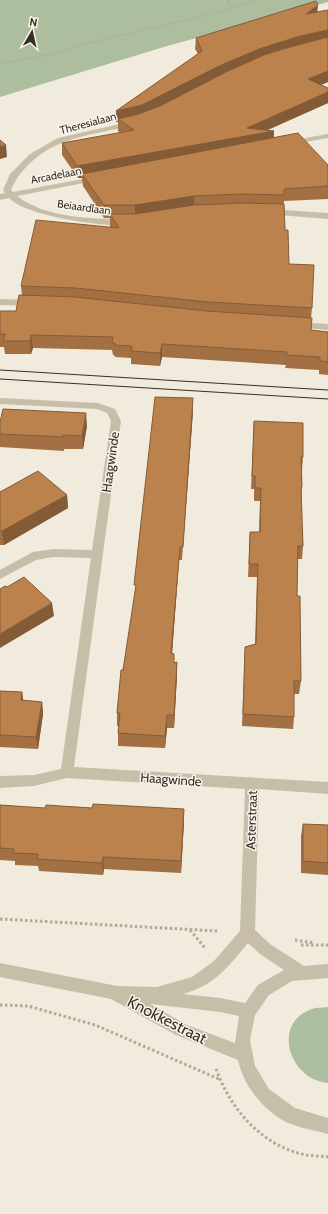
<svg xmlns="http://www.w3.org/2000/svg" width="328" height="1214" font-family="Cabin,sans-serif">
  <rect width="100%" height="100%" fill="#f0ebdc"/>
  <!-- green -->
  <path fill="#acbe9e" d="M0 0H328V2L167 46 0 97Z
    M328 1007V1083C289 1080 271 1023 312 1009 317 1007 323 1008 328 1007Z"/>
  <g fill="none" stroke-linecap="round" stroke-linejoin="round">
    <!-- path-far1 -->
    <path stroke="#b3a894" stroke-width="1.5" stroke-dasharray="1.5 1.5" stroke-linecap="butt" d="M228 0 231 8
      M0 59 3 61 2 63 53 54 77 46 207 15 257 0"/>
    <!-- path -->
    <path stroke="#b3a894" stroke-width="3" stroke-dasharray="2.5 2.5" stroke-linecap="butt" d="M0 919 218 931
      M190 930 205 948
      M295 940 314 943
      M301 945H328
      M0 1005 28 1006 95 1025 219 1079
      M216 1069C231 1110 262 1146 306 1155 313 1156 321 1156 328 1157"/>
    <!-- minor -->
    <path fill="#c7bea9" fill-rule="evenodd" d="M133 121 137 123 136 125C114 130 85 134 64 142 42 150 20 168 11 190L13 192 99 176H102L103 178 102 180H99L17 196C46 218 91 219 126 219L129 220 130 222 129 224C107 229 23 215 9 198L0 200V194L5 193 3 190 10 174 30 154 58 138Z
      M328 134V138L288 145 284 143 288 141Z
      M269 209 328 213V219L266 214 265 212Z
      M0 299 33 300 38 303 33 306 0 305Z
      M296 322 328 324V330L293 327 291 325Z
      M0 398 98 403 115 409 121 421 74 767 328 782V794L259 789 255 930 270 944 304 966 328 964V978L292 981 269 995 255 1015 250 1040 255 1066 269 1089 295 1108 328 1118V1134C314 1130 299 1128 286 1122 263 1110 243 1085 238 1060L176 1035 111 999 0 977V963L117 986 157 987 192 977 214 961 240 931 245 789 67 778 34 786 0 788V776L34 775 61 769 91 558 53 557 36 560 0 579V570L33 552 53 549 92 550 111 421 107 413 97 409 0 404ZM248 943 260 954 284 970 258 985 245 1003 220 998 183 994C215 985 227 968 248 943ZM150 1004 220 1012 239 1016 235 1043 187 1025Z"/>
    <!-- tram -->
    <path stroke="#352f28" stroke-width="1" d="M0 370 328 390
      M0 379 328 399"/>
  </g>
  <!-- wall -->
  <path fill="#a27043" d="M328 10V82L321 85 328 88V103L268 130 274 131V138L328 165V199L284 201V204L285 230 289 264 312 308 311 318V330L328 332V375L319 374V370L285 368 286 365 162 357 160 366 131 364V358L115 357V356L113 355 112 350 33 348 31 354H5L4 347H0V311H16L22 295 21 286 110 227V218H104L83 186 82 178H78L62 155V143L121 133 118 131V122H116V111L198 54 195 49 196 38Z
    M193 411 182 560H179L172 654H174V662H177V675L174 728H167L165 748 118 746V726H117V713L123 670Z
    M254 421 303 457 302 470V487L301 496 303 546 302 559H297V596L301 681 299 694H294V717L293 729 242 726 245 647 255 644 257 577H248L250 532H259L260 501H254V489H251Z
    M0 422 87 426 83 449H64V451L0 447Z
    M0 492 67 495 68 508 4 545H0Z
    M0 691 22 692 23 700 42 702 43 714 38 749 0 747Z
    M0 805 184 821 181 873 104 869 103 875 39 871 38 866 15 865V861L0 860Z
    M303 824 328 825V875L301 873V836Z"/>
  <!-- shaded-wall -->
  <path fill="#845b37" d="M318 5 317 16 306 14Z
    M328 30V37L142 117 118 119V122H116V111L259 49 300 36Z
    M328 71V82L307 90 308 79Z
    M328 92V103L260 133 274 131 273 143 82 174V178H78L77 166 247 128Z
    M6 145 7 157 0 159V147Z
    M194 196V208L135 218V205Z
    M31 335 33 348 31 354 30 341Z
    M162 344V357L160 366V353Z
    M193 398V411L182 560 183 547Z
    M86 413 87 426 83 449 82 436Z
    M67 495 68 508 4 545 2 531Z
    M180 547 179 560 171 667V653Z
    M52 603 54 616 0 648V634Z
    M177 662V675L174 728V715Z
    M22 692 24 705 21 700Z
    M42 702 43 714 38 749 36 737Z
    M167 715V728L165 748V736Z
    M184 809V821L181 873V861Z
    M103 857 104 869 103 875 102 863Z"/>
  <!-- building -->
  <path fill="#bc824e" stroke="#845b37" d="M316 1 318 5 306 14 328 10V30L300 36 259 49 219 66 142 105 116 111 202 51 196 38Z
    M328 37V71L308 79 328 88V92L247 128 274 131 77 166 62 143 134 130 118 119 139 114 162 105 226 72 264 55 290 47Z
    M298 133 328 165V186L284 189V195L241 194 194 196 135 205H104L82 174Z
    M0 140 6 145 0 147Z
    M241 203 284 204 285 230H288L289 264 314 265 312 308 208 302 75 288 21 286 36 220 119 228 110 214H135L194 205Z
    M19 295 75 297 207 311 312 318 311 330 328 332V362L320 361V357L286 355 287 352 162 344 160 353 131 351 132 346 115 345V343H112L113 337 31 335 30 341H3L5 334H0V311H16Z
    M155 397 193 398 183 547H180L171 653 174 654V663L177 662 174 715H167L165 736 118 733 120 713H117L121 670H123L136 585H134Z
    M3 409 86 413 82 436 63 435V437L0 434V422Z
    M254 421 303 423V457H301L302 487H301L303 546H298L297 596H300L301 681H294V717L243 714 245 647 256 644 258 564H249L250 532H260L261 488H255V476H252Z
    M38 471 67 495 2 531H0V492Z
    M24 577 52 603 0 634V589L5 586 7 587Z
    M0 691 22 692 21 700 42 702 36 737 0 735Z
    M93 804 184 809 181 861 103 857 102 863 37 859 38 854 13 853 14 849 0 848V805L45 808 46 805 92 808Z
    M303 824 328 825V863L303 861Z"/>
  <g text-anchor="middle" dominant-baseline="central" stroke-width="3" stroke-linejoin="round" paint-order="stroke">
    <!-- far-street labels -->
    <g font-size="11" fill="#352f28" stroke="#f8f4e8">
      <text transform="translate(88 123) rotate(-15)">Theresialaan</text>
      <text transform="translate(56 175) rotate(-11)">Arcadelaan</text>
      <text transform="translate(84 207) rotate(8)">Beiaardlaan</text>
    </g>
    <!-- street labels -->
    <g font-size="13" fill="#352f28" stroke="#f8f4e8">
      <text transform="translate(110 462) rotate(-82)">Haagwinde</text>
      <text transform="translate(171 779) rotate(4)">Haagwinde</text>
      <text transform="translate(251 820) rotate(-88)">Asterstraat</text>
    </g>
    <!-- near-street labels -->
    <g font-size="16" fill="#352f28" stroke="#f8f4e8">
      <text transform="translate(167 1020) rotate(27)">Knokkestraat</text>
    </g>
  </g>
  <!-- north arrow -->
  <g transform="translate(32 32) rotate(9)" stroke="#f8f4e8" stroke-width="3" paint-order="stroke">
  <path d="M0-3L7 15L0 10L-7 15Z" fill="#352f28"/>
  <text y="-6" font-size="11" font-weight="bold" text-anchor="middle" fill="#352f28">N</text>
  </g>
</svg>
